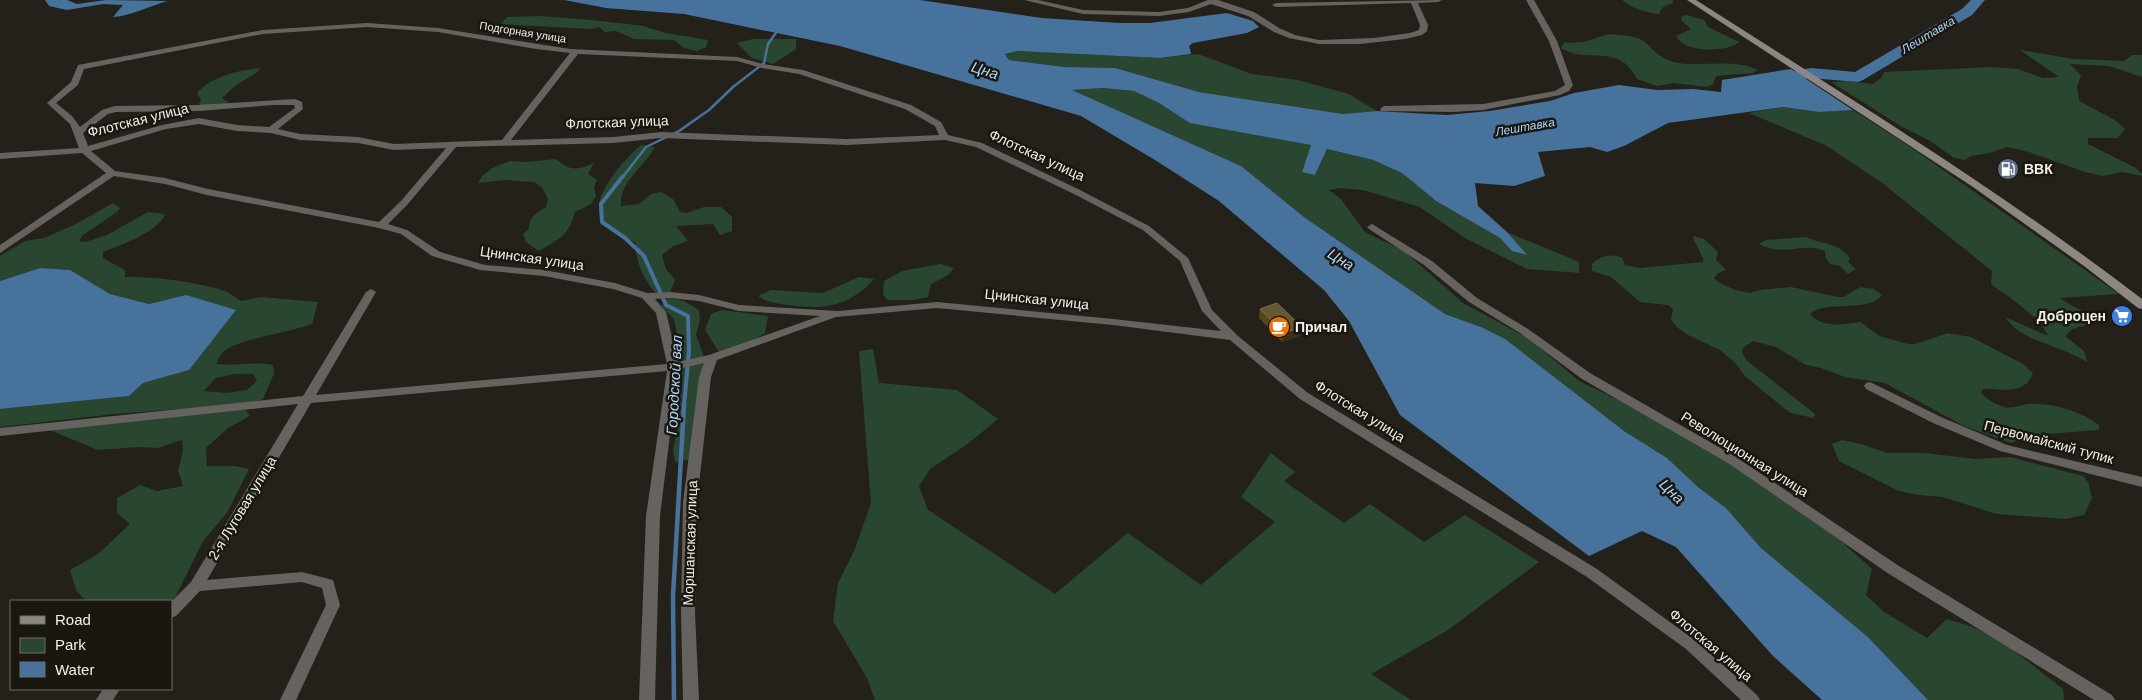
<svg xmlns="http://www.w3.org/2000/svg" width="2142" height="700" font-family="Arial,sans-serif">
  <rect width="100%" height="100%" fill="#24211a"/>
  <!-- green -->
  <path fill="#294631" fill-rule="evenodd" d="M1622 0H1673V3L1663 7 1659 14C1647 13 1632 8 1622 0Z
    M1686 15 1704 20 1708 27 1739 42C1726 53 1684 53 1676 36L1691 29 1682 21 1681 17Z
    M539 16 593 20 643 26 666 33 708 40 706 47 697 51 684 48 674 40 634 39 616 31 605 32 599 27 591 29 501 24 507 17Z
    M1609 34C1619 35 1638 35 1646 43 1656 53 1663 60 1678 63 1704 67 1734 58 1758 70L1753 73 1716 76 1713 84 1707 87 1674 83 1657 86 1637 79C1619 42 1589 65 1561 48L1564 43 1583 42Z
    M753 39H796V49L773 64 752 58 737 43Z
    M2020 50 2074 59 2102 60 2124 61 2132 55H2142V77L2109 66 2070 64 2081 75 2077 87 2079 101 2115 120 2125 129 2118 138H2088V144L2136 168 2142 174V176L2122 172 2103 176 2085 172 2026 151 2007 147 1990 153 1971 156 1965 160 1954 158 1932 142 1899 125 1831 82 1847 81 1873 84 1881 78 1884 72 1992 67 2018 69 2043 78 2059 77Z
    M1017 51 1160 58 1198 54 1252 74 1298 80 1349 94 1377 111 1343 114 1199 92 1115 68 1065 67 1009 60 1005 53Z
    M261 68C255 75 249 77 241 82 234 86 228 93 222 98L228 102 217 110 197 111 201 99 197 94C208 77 241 70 261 68Z
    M1103 88 1134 91 1159 103 1191 123 1312 145 1302 172 1315 175 1327 149 1373 160 1402 173 1436 201 1500 238 1512 251 1526 255 1507 232 1579 262V273L1527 269 1465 238 1420 207 1363 190 1340 188 1329 190 1340 198 1365 232 1404 251 1463 303 1528 338 1579 381 1643 412 1719 456 1841 541 1872 569 1866 595 1884 612 1927 638 1947 619 1973 627 2003 642 2063 689 2064 700H1928L1868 637 1761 548 1726 508 1698 487 1667 458 1624 431 1481 327 1445 314 1304 217 1241 166 1071 90Z
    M1783 107 1819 112 1853 110 1912 148 2119 294 2059 298 2082 311 2090 324 2072 329 2065 336 2084 351 2087 362C2079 358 2071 353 2062 350 2040 341 2019 337 2005 317L2048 336C2042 318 2007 296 1991 284L1992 271 1881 182 1827 146 1749 113Z
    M641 145 655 147C645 166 618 183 621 206L639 204 651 194 661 192 673 199 680 212 687 213 704 207H721L732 217V231L720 235 713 224 676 226 688 241 673 246 662 255 666 269 675 280 670 292 657 294C645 282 634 260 636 243 627 238 613 233 606 226 582 203 624 160 641 145Z
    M556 159C571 172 577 170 594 163L588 174 597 180 594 187 596 196 591 204 575 212C568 237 560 238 539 251L526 242 523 234 529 229C529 217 536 213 546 207L548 199 542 187 534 182 505 180 478 183 482 176 494 167 510 161 526 162Z
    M113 203 120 208 117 212 83 235 79 241 86 242 107 235 148 212 165 214C160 231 119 246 103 252V258L125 270V277C152 276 199 282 225 291 231 293 236 298 241 301L261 297 318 302 312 324C289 333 238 338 222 353 219 356 218 361 216 364 236 366 254 361 273 365L274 374 263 399 248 404 114 414 0 427V409L129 396 143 383 189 370 186 295 149 304 110 294 70 270 40 268 0 281V256L25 241 44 238 76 224ZM235 374H253L257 381 247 390 227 393 204 391 216 378Z
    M1694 236 1704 239 1718 252 1716 260 1726 270 1718 273 1714 278 1718 282 1735 290 1750 293 1760 290 1791 287 1838 297H1844L1860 287 1874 289 1882 295C1867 314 1825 299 1810 314 1823 329 1844 324 1861 322L1879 336 1908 344H1915L1948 333 1971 337 2023 364 2033 373C2025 395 2004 389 1983 389L1981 393C1986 399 1997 405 2004 407 2011 409 2021 405 2028 404 2052 402 2080 411 2099 425V430L2033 435 2011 443 1964 426 1885 383 1845 377 1821 368 1806 365 1776 347 1753 341 1743 348 1742 352 1746 360 1815 414 1814 418 1790 413 1745 376 1735 363 1720 350 1688 335 1678 328 1671 320 1673 309 1668 305 1640 302 1611 277 1592 271V264C1600 256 1611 253 1622 258L1625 265 1640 268 1703 262V258L1693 238Z
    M1806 237C1824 245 1837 242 1850 258L1848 262 1856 269 1848 274 1840 266 1830 264 1826 258 1825 251C1801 241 1785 258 1759 244L1766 240Z
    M940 264 954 268 948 275 931 284 928 297 914 300H887L883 294 884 281 902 271Z
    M859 277 874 279C849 307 823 310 788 305 777 303 767 303 758 296L771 290 823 293Z
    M668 298 684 301 699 310 700 320 696 335 705 360 694 442 688 460 675 462 673 449 679 422 677 404 682 384V358L674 319 661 306Z
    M722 310 768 316 765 333 754 340 719 352 705 330 711 314Z
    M873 349 879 383 957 390 998 419 969 443 930 469 919 486 928 510 1055 594 1128 533 1201 585 1275 522 1241 497 1271 453 1295 472 1284 481 1344 523 1370 504 1424 542 1465 515 1539 562 1448 630 1371 674 1411 700H875L867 678 833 621 838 583 855 549 871 503 859 351Z
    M245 409 250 416 228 428 206 448 207 466H235L249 469 227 513 203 541 174 600 171 603V601H86L76 590 70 570 98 554 130 524 117 513V498L140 485 157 491 183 486 178 470 183 451 182 440 158 448 139 447 98 450 47 429Z
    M1842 440 1861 444 1887 453H1925L1975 459 2010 457 2083 476 2088 482 2092 498 2084 515 2065 519 1997 514 1943 497 1918 495 1899 491 1839 461 1832 444Z"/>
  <!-- water -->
  <path fill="#47729c" d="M45 0H67L77 4 106 0 168 1C152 5 128 17 113 17L123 5 103 4 67 10 49 6Z
    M564 0H920L1042 18 1119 23H1150L1227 13 1253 21 1259 27 1247 33 1193 43 1189 46 1191 54 1160 58 1017 51 1005 54 1009 60 1065 67 1115 68 1199 92 1343 114 1377 111 1447 115 1490 111 1550 101 1574 93 1619 85 1657 90 1693 89 1721 92 1722 80 1791 69 1853 110 1819 112 1783 107 1668 123 1624 146 1607 152 1590 147 1538 152 1545 176 1514 186 1475 183 1478 206 1507 232 1527 255 1512 251 1500 238 1436 201 1402 173 1373 160 1327 149 1315 175 1302 172 1311 145 1190 123 1159 103 1134 91 1103 88 1072 90 1241 166 1304 217 1445 314 1481 327 1505 339 1624 431 1667 458 1698 487 1726 508 1761 548 1868 637 1928 700H1822L1773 656 1676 547 1642 531 1589 556 1400 415 1349 321 1324 290 1219 201 1155 160 1081 116 840 46 684 14 606 8Z
    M40 268 70 270 110 294 149 304 186 295 236 310 189 370 143 383 129 396 0 409V281Z"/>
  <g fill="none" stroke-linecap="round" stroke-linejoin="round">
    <!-- stream-far2 -->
    <path stroke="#47729c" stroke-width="2.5" d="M622 178 646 147 679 131 709 110 733 87 764 63 768 44 778 30"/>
    <!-- stream-far1 -->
    <path stroke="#47729c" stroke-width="4" d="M623 176 601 204 602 222 625 238 644 256 666 305 688 316 689 351 684 406"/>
    <!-- stream -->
    <path stroke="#47729c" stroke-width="4.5" d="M674 700 673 596 684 405"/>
    <!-- river -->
    <path fill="#47729c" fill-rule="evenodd" d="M1971 0H1985L1972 15 1863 80 1858 82 1811 78 1782 82 1777 80 1774 77 1777 74 1811 68 1855 72 1962 9Z"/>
    <!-- minor -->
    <path fill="#666260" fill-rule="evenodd" d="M1024 0H1038L1083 10 1159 12 1188 8 1208 0H1218L1254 12 1279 28 1295 35 1319 40 1374 38 1410 33 1419 30 1420 25 1411 3 1276 7 1272 5 1276 3 1442 0 1438 2 1418 3 1428 25 1427 31 1422 35 1405 39 1360 44H1319L1289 38 1274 32 1248 16 1211 4 1189 12 1159 16 1083 14Z
      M1526 0H1534L1557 41 1573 85 1569 91 1560 95 1483 110 1453 112 1381 111 1380 109 1384 106 1483 104 1555 91 1565 85 1549 41Z
      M367 23 438 28 570 49 737 57 763 64 803 70 911 105 941 122 948 135 982 143 1080 190 1149 226 1188 258 1212 310 1238 336 1308 393 1597 569 1696 641 1757 695 1760 700H1741L1686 649 1587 577 1300 399 1230 340 1113 325 937 308 836 317 717 360 711 377 697 502 695 613 699 700H683L681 613 683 502 699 377 704 363 678 369 660 516 655 700H639L646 516 667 371 311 403 207 580 302 572 333 580 340 605 296 700H280L326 605 322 588 302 582 200 591 176 616 171 618V602L191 582 298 404 0 436V428L303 396 366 292 371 289 376 292 316 395 667 364 656 313 642 298 613 289 544 276 480 270 432 256 401 234 379 228 207 195 165 184 114 176 0 253V245L106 173 82 153 0 159V153L79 148 70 124 47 103 71 82 78 65 263 30ZM367 27 438 32 536 49 570 53 502 140 394 144 358 137 300 134 278 129 303 109 302 102 295 99 197 105 115 106 102 110 80 127 72 116 56 103 78 85 84 69 263 34ZM578 54 737 61 762 68 799 74 905 109 935 126 939 135 847 139 661 132 613 137 511 140ZM274 105H294L295 108 269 127 237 125 199 118 162 125 88 146 83 133 108 114 116 112 197 111ZM199 124 237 131 271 133 300 140 358 143 394 150 446 148 401 201 379 222 208 189 165 178 115 171 91 151 166 129ZM661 138 847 145 945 140 976 147 1074 194 1143 230 1180 261 1202 311 1221 331 1113 319 937 302 838 311 739 305 699 295 670 292 647 293 615 283 544 270 485 265 440 252 407 230 388 224 407 205 456 147 613 143ZM670 298 699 301 739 311 820 316 709 355 678 362 666 312 655 299Z
      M1372 224 1432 261 1477 298 1528 329 1590 373 1736 457 1899 566 2112 695 2115 700H2094L1889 574 1728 463 1582 379 1520 333 1469 302 1424 265 1369 229 1367 227Z
      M1870 382 1941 417 2007 445 2142 477V487L2000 451 1933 423 1866 389 1864 386 1866 383Z
      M103 689H120L113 700H96Z"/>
    <!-- secondary -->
    <path fill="#8d8784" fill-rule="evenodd" d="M1687 0H1696C1847 97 2000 190 2142 299V309L2138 308 2084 266 1973 187Z"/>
  </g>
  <!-- wall -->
  <path fill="#58461c" d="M1260 309 1302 327 1300 336 1282 342 1259 318Z"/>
  <!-- shaded-wall -->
  <path fill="#3c2f12" d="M1302 327 1300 336 1282 342 1284 333Z"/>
  <!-- building -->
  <path fill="#685832" stroke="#7e704f" d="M1277 303 1302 327 1284 333 1260 309Z"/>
  <!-- icons -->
  <defs>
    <g id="fuel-disc" transform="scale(1.125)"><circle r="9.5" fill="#5c6f8a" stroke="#1a1711"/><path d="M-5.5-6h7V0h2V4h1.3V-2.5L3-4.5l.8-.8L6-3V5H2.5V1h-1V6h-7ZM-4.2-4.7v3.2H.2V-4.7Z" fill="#fff"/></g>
    <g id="supermarket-disc" transform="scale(1.125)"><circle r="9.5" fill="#3f7fe0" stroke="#1a1711"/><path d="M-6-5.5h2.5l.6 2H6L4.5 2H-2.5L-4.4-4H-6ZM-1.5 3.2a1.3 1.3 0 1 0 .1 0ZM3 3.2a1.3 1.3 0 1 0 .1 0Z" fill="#fff"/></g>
    <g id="cafe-disc" transform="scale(1.125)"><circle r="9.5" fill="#e8710a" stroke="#1a1711"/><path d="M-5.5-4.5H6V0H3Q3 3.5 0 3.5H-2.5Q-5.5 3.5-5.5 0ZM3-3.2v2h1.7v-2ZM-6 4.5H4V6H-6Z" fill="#fff"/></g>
  </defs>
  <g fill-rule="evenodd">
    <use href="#fuel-disc" x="2008" y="169"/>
    <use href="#supermarket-disc" x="2122" y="316"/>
    <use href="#cafe-disc" x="1279" y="327"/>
  </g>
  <g text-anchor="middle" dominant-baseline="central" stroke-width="5" stroke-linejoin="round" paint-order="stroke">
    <!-- far-street labels -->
    <g font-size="11" fill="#f1efea" stroke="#1a1711">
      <text transform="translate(523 32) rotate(9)">Подгорная улица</text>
    </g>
    <!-- far-water labels -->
    <g font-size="12" font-style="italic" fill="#aed4fa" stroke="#1a1711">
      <text transform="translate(1928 35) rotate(-31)">Лештавка</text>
      <text transform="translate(1525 127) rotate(-10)">Лештавка</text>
    </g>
    <!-- street labels -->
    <g font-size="14" fill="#f1efea" stroke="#1a1711">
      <text transform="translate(138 120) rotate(-14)">Флотская улица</text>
      <text transform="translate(617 122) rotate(-2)">Флотская улица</text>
      <text transform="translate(1037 155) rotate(25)">Флотская улица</text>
      <text transform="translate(532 258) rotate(8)">Цнинская улица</text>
      <text transform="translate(1037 299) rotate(6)">Цнинская улица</text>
      <text transform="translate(1360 411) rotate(32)">Флотская улица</text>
      <text transform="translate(2049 442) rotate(15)">Первомайский тупик</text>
      <text transform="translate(1745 454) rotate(32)">Революционная улица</text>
      <text transform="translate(242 508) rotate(-59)">2-я Луговая улица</text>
      <text transform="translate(690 543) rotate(-88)">Моршанская улица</text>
      <text transform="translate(1711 645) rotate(40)">Флотская улица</text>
    </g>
    <!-- poi labels -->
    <g font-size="14" font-weight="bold" fill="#f1efea" stroke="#1a1711" text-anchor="start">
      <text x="2024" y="169">ВВК</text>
      <text x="2106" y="316" text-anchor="end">Доброцен</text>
      <text x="1295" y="327">Причал</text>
    </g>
    <!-- water labels -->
    <g font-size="15" font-style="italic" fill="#aed4fa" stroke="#1a1711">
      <text transform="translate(985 70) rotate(18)">Цна</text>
      <text transform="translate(1341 259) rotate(32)">Цна</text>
      <text transform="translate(674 385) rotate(-87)">Городской вал</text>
      <text transform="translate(1672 491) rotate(44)">Цна</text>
    </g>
  </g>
  <!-- legend -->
  <rect x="10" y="600" width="162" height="90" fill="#1a1711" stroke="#706d68"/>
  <rect x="20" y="616" width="25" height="8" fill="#8d8784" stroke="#706d68"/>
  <text x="55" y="625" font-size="15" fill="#f1efea">Road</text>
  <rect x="20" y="638" width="25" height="15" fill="#294631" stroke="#706d68"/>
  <text x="55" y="650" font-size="15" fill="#f1efea">Park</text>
  <rect x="20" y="662" width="25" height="15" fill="#47729c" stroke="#706d68"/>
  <text x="55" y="675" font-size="15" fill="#f1efea">Water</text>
</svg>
